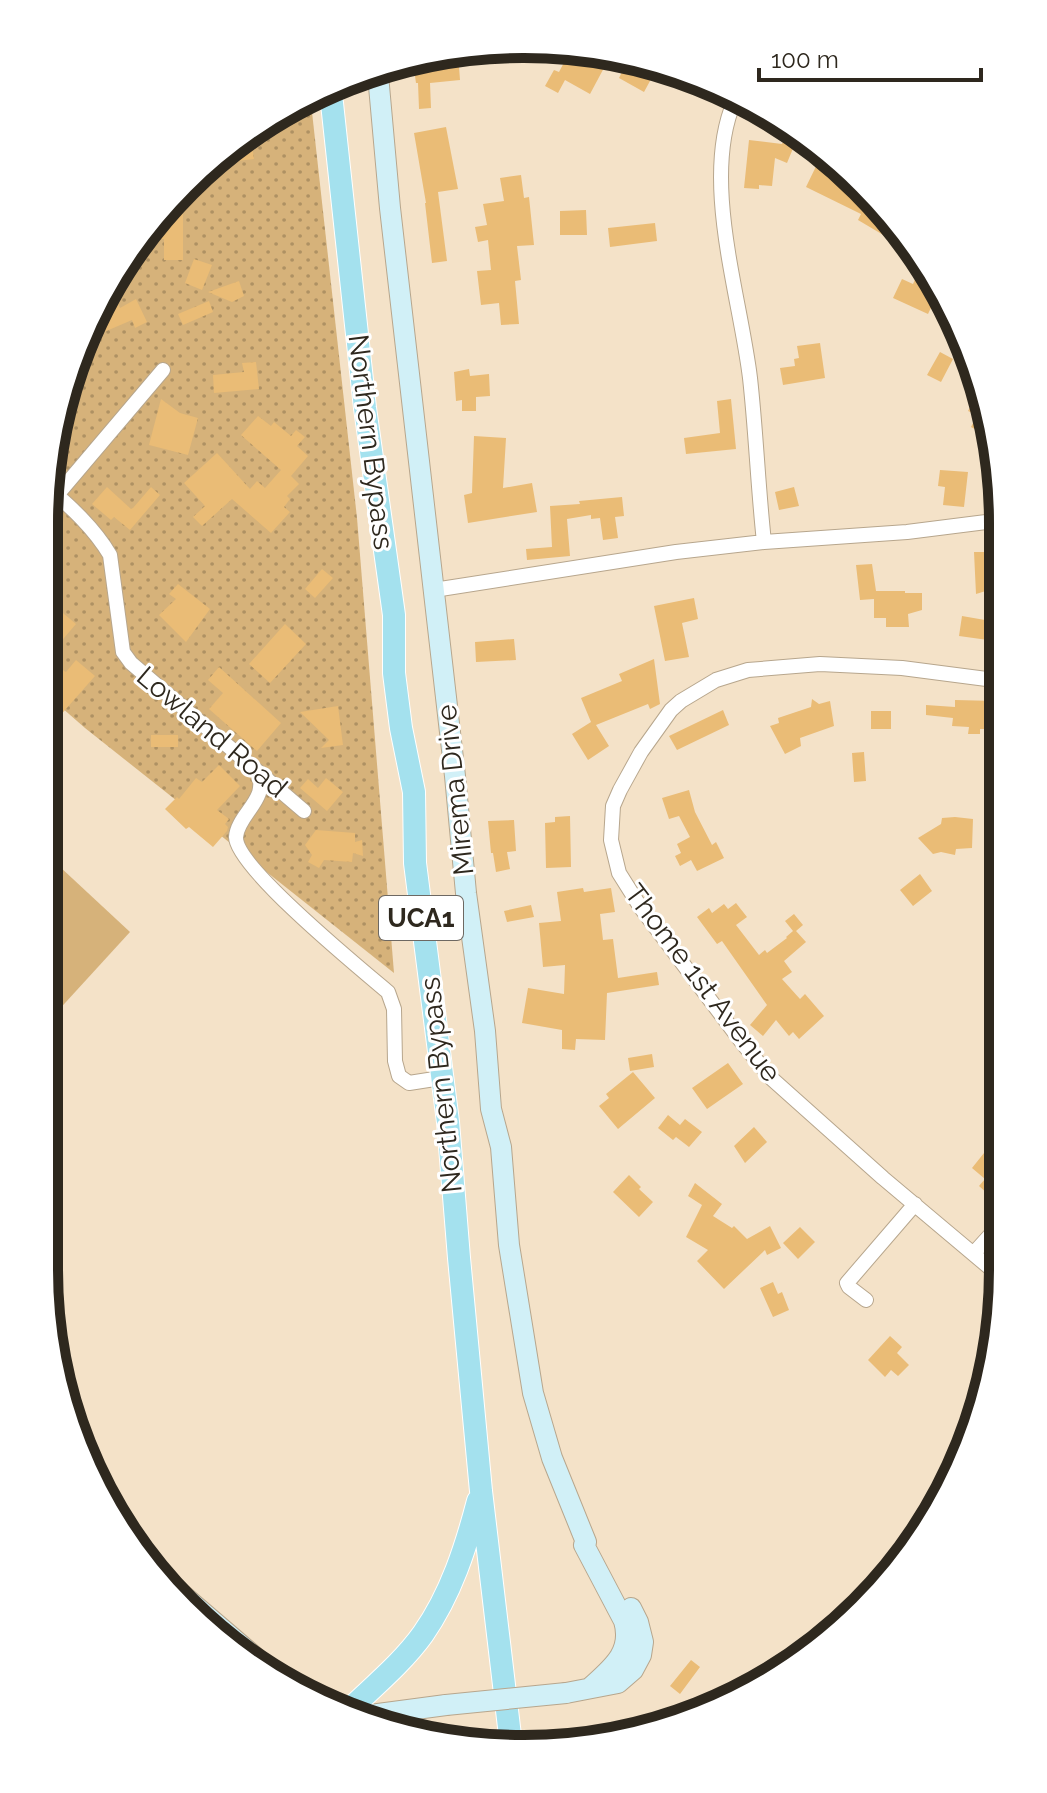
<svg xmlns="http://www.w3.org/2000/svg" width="1047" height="1793" font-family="Raleway,sans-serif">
  <defs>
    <pattern id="garden-dots" width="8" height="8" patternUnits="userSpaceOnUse" patternTransform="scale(2)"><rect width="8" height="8" fill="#d6b27a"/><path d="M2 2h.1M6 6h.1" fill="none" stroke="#ae9163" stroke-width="1.8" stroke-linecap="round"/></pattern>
  </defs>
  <rect width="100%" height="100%" fill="#f4e2c8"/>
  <!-- grass -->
  <path fill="#d6b27a" d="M45 853 130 932 44 1026Z"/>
  <!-- garden -->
  <path fill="url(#garden-dots)" d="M311 103 357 518 394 973 85 728 45 693V492L70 369 125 257 257 125Z"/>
  <!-- building -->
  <path fill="#eabc76" d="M430 53H458L460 80 430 83 431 108 419 109 418 83H416L413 62 427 60 426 55Z
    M569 53H582L605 66 590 94 565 80 558 93 545 86 554 70 559 72Z
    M629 58 656 70 644 92 619 78Z
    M446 127 458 189 438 192 447 261 432 263 425 203H426L414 133Z
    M250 131 254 159 229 162 228 154Z
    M749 140 782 144 783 142 794 146 787 163 775 158 772 186 759 185V189L744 188Z
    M823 152 824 156 832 159 867 190 896 228 890 239 858 220 861 214 806 187Z
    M521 175 524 198 529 197 534 245 517 246 521 280 515 281 519 324 501 325 499 303 481 305 477 271 491 270 488 240 478 242 475 227 487 225 483 204 504 201 500 178Z
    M586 210 587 235H560V211Z
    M167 214H183V260H164V239H143Z
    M655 223 657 241 610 247 608 228Z
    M194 259 212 265 202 290 185 283Z
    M917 275 932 281 929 288 938 293 928 314 893 298 902 279 913 284Z
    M239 281 244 296 232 302 208 292Z
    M111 286 120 308 136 299 147 322 135 328 132 320 83 341Z
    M209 301 213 312 183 325 178 314Z
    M820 343 825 378 783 385 780 368 795 366 794 359 799 358 797 346Z
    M940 352 953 359 941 382 927 375Z
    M256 362 259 389 214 393 213 375 244 372 242 363Z
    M469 369 470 376 489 374 490 396 476 397V411H462V400L456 401 454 372Z
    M981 386 989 425 984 434 971 427 977 415 968 411Z
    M161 399 180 413 198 418 188 455 149 445Z
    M731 399 736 449 686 454 684 438 720 433 717 401Z
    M258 416 271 426 274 422 291 436 296 430 305 437 297 446 308 456 291 476 299 484 287 496 290 499 284 507 290 512 271 533 232 499 202 526 193 517 205 506 184 483 217 453 250 489 257 481 265 488 281 470 241 435Z
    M474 436 506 438 503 488 532 483 537 512 468 523 464 495 472 493Z
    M940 470 968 472 964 507 943 505 945 487 938 486Z
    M107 487 131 509 133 508 151 487 160 495 130 530 114 517 111 520 92 504Z
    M794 487 799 506 779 510 775 492Z
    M622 497 624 516 615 517 618 538 603 540 600 518 591 519V515L567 519 570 556 527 560 526 549 552 547 550 506 580 504 579 501Z
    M974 552H993L994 576 986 577 989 590 976 594Z
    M872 564 876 591H905V593H922V610L908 614 909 627H886V618H874V599L860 600 856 565Z
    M322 569 333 578 315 598 305 589Z
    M178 584 210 609 186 642 159 615 176 599 169 594Z
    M45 598 76 624 46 659 66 672 76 660 95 676 58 718 45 707Z
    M694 598 698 619 682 623 689 657 665 661 654 606Z
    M962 616 985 620V626H990L988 640 959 636Z
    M285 624 306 644 270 683 249 664Z
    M514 639 516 660 476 662 475 642Z
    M654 659 660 704 650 709 648 704 596 725 609 746 588 760 572 734 591 722 581 698 622 681 619 674Z
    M219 667 281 723 257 751 209 709 223 693 208 680Z
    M812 699 819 704 830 701 834 726 800 738 801 746 785 754 770 726 779 723 778 718 811 707Z
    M955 700 996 701 995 725 987 724V729H980V734H968L969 727 952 726 953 718 926 715V705L955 707Z
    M338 706 343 745 321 748 329 740 300 712Z
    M723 710 729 725 677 750 669 736Z
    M871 711H891V729H871Z
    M151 735H178V747H151Z
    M864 752 866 781 854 782 852 753Z
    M219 765 240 786 217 810 229 819 225 824 228 827 227 831 213 847 189 827 186 829 165 809 177 797 179 799 196 778 202 782Z
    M326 778 343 792 327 811 300 788 308 779 318 788Z
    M689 790 695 812 712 845 716 842 724 858 697 871 691 860 680 866 675 856 681 853 677 844 690 837 679 816 669 819 662 798Z
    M570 816 571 867 546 868 545 823 555 822V817Z
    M955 817 973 819 972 848 956 849 955 855 941 852 933 854 918 838 941 824 942 818Z
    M514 820 516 851 507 852 510 869 496 872 493 853H491L488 821Z
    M316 830 355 833V842L362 840 363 856 353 853 352 862 324 860 319 868 308 862 312 855 305 845Z
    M920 874 932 891 913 906 900 890Z
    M583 888 584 892 611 888 615 912 600 914 603 940 613 939 618 978 657 972 659 985 607 993 605 1040 576 1039 575 1050 562 1049V1030L522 1023 528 988 564 994 565 965 543 967 539 923 561 921 557 892Z
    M736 903 747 917 736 925 759 955 765 950 767 953 787 938 786 937 793 931 785 921 794 914 803 925 796 931 806 942 784 961 792 972 782 979 800 999 805 994 824 1016 799 1039 793 1032 789 1036 776 1020 763 1036 750 1025 767 1005 722 941 717 944 697 917 709 908 712 913 724 904 728 909Z
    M531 905 534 917 507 922 504 911Z
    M652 1054 654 1067 630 1071 628 1058Z
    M728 1063 743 1084 707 1109 692 1088Z
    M633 1072 655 1098 618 1129 599 1106 609 1098 606 1094Z
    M668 1115 680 1125 685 1119 702 1132 689 1147 676 1137 673 1140 658 1128Z
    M754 1127 767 1142 745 1163 734 1146Z
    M988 1148 1002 1159V1191L996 1187 989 1195 979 1186 985 1179 972 1168Z
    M629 1175 641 1187 639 1189 653 1202 639 1217 613 1192Z
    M695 1183 722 1204 713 1216 732 1228 734 1226 747 1239 770 1226 781 1248 767 1255 765 1250 724 1289 697 1261 708 1250 686 1237 702 1205 688 1196Z
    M800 1227 815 1242 798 1259 783 1243Z
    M773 1282 778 1294 782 1292 789 1310 773 1317 760 1288Z
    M890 1336 902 1347 897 1353 909 1365 898 1376 891 1370 885 1377 868 1360Z
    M691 1660 700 1667 680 1694 670 1686Z"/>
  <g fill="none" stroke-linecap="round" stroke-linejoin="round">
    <!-- street casing -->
    <g stroke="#b7a68d" stroke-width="16">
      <path id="street" d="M734 102C701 180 740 295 750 378 756 432 758 487 764 542
        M46 486C70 506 94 528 110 555L123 652 131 663 304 811
        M57 495 163 370
        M434 590 676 552 764 542 907 532 1002 520
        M1002 681 902 668 820 664 748 670 716 680 681 701 671 710 641 752 620 790 613 806 611 840 619 873 641 908 744 1045 771 1078 883 1178 1002 1278
        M261 774C260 780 261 787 259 793 254 808 237 821 236 837 235 866 362 970 388 992L394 1009 395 1061 399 1076 409 1083 441 1078
        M995 855 1002 861
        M974 1253 1002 1222
        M866 1300 849 1287 847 1283 915 1204"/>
    </g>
    <!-- secondary casing -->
    <g stroke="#b7a68d" stroke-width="22">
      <path id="secondary" d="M378 75 390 208 455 776 466 893 485 1031 491 1109 501 1147 509 1245 533 1393 552 1458 586 1542 584 1545 624 1621C633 1652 612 1668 591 1687
        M143 1561 278 1677
        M566 1693 618 1683 633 1670 641 1655 643 1642 638 1622 631 1608
        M363 1716 446 1705"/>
    </g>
    <!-- primary casing -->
    <g stroke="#fff" stroke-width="24">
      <path id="primary" d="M331 94 365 408 394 615V673L401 728 414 792 415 863 448 1122 459 1258 481 1491 511 1744
        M349 1710C374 1686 403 1662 423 1634 451 1594 466 1547 478 1501"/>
    </g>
    <!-- street -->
    <use href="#street" stroke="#fff" stroke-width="14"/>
    <!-- secondary -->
    <use href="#secondary" stroke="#d1f0f7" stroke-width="20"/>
    <!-- primary -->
    <use href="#primary" stroke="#a4e1ee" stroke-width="22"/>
    <!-- secondary-bridge casing -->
    <g stroke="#b7a68d" stroke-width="22" stroke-linecap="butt">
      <path id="secondary-bridge" d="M446 1705 566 1693"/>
    </g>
    <!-- secondary-bridge -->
    <use href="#secondary-bridge" stroke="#d1f0f7" stroke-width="20"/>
  </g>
  <g text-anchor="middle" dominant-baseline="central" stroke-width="6" stroke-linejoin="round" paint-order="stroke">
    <!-- shield labels -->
    <rect fill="#fff" stroke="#6d6862" stroke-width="2" x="379" y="896" width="84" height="44" rx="6"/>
    <g font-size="26" font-weight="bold" fill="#2e281e">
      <text x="421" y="918">UCA1</text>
    </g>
    <!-- street labels -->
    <g font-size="28" fill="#2e281e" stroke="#fff">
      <text transform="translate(371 442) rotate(83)">Northern Bypass</text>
      <text transform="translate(212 732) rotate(40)">Lowland Road</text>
      <text transform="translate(455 790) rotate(-96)">Mirema Drive</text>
      <text transform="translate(703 983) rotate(53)">Thome 1st Avenue</text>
      <text transform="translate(441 1085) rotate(-96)">Northern Bypass</text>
    </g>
  </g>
  <!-- crop -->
  <path d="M0 0H1047V1793H0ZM523 58H524A465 465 0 0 1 989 523V1270A465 465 0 0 1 524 1735H523A465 465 0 0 1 58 1270V523A465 465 0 0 1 523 58Z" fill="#fff" fill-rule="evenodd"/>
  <path fill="none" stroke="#2e281e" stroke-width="10" d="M523 58H524A465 465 0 0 1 989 523V1270A465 465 0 0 1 524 1735H523A465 465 0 0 1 58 1270V523A465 465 0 0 1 523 58Z"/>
  <!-- scale -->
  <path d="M759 68v12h222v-12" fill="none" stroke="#2e281e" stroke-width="4"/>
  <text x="771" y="68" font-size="24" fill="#2e281e" stroke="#ffffff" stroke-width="6" paint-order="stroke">100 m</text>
</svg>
